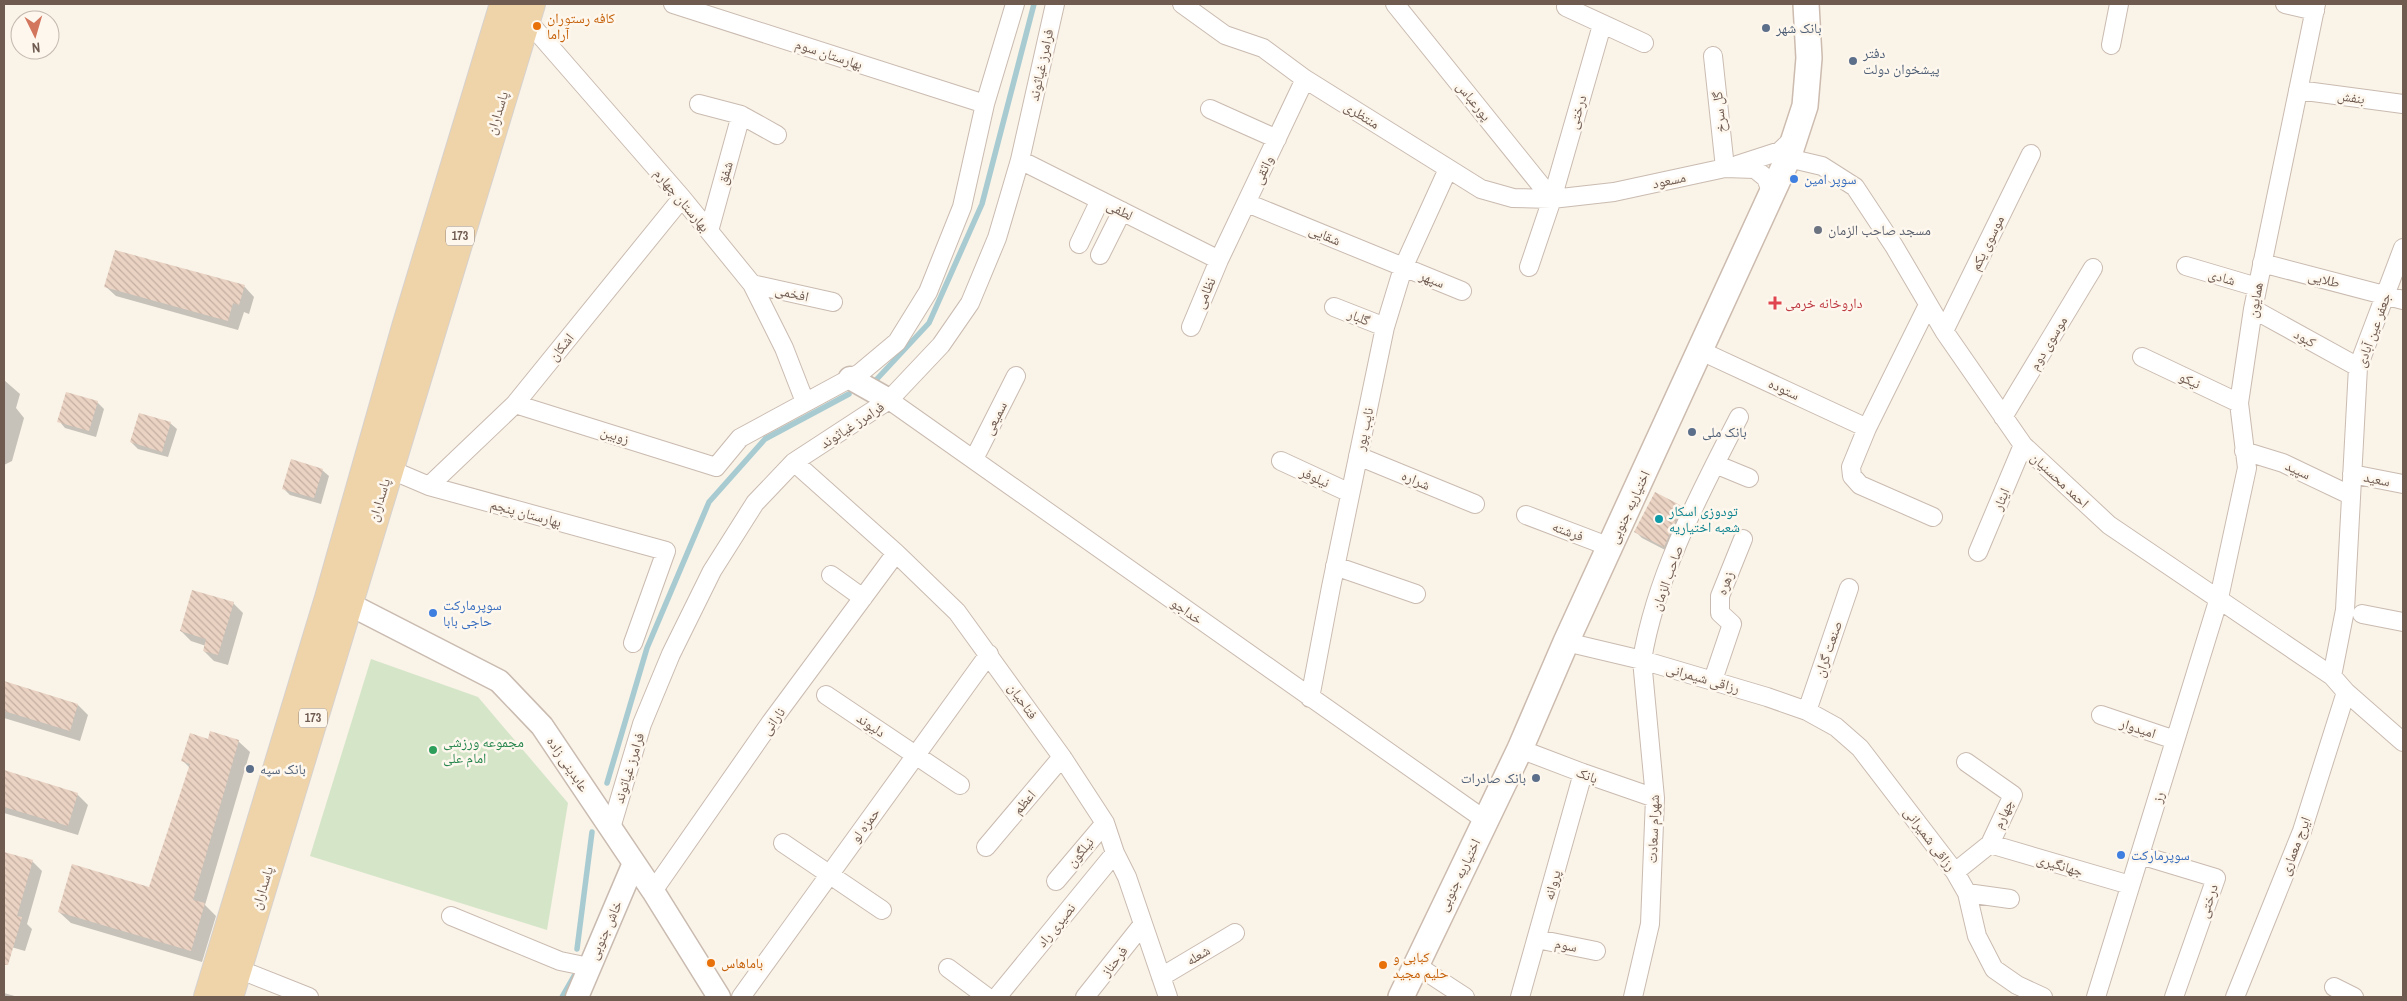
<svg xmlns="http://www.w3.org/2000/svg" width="2407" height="1001" font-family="'Archivo Narrow','Noto Naskh Arabic',sans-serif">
  <defs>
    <pattern id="building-back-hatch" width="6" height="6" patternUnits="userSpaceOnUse" patternTransform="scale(1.25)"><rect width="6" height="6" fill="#ebd3c3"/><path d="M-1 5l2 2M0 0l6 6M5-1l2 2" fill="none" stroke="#c3aea1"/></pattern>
  </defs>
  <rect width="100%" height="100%" fill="#f9f3e8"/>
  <!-- pitch -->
  <path fill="#d5e5c8" d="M371 659 478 697 568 803 547 930 310 856Z"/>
  <!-- shadow -->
  <path fill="#0003" d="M105 286H244L254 297 249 314 244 312 238 330 116 296Z
    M4 380 20 394 16 408 24 418 12 461 4 465Z
    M97 402 104 409 96 437 65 428 59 421Z
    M170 423 177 429 168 457 138 449 131 442Z
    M322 470 329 476 321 504 290 495 284 489Z
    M1656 494 1682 507 1688 514 1671 553 1642 538 1635 531Z
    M233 603 243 613 228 665 214 661 204 651 206 646 191 641 181 631Z
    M4 682 78 705 88 715 80 741 4 718Z
    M238 741 250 752 205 905 216 916 202 962 71 923 59 912 150 888 190 768 183 761Z
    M4 772 77 794 88 805 78 835 4 813Z
    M4 853 32 861 42 871 27 924 32 929 25 951 4 945Z
    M4 993 18 997H4Z"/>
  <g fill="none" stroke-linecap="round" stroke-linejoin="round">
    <!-- stream -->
    <path stroke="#a7cbd1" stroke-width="5.5" d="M876 380 929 323 982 204 1034 4
      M607 783 647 648 709 502 765 439 849 394
      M577 949 592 832
      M562 997 574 976"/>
  </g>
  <!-- building -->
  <path fill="url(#building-back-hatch)" d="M115 250 245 285 239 305 233 303 228 321 104 287Z
    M66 392 98 401 89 431 57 422Z
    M139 413 171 422 162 452 130 442Z
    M291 459 323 469 314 498 282 489Z
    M1655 492 1682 506 1664 547 1634 532Z
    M192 590 234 602 218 655 203 651 206 639 180 631Z
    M4 681 78 704 70 731 4 711Z
    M210 731 239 740 193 900 205 903 191 951 58 912 72 864 149 887 190 764 181 761 190 733 208 739Z
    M4 770 78 793 68 826 4 807Z
    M4 852 33 860 17 916 22 917 8 965H4Z"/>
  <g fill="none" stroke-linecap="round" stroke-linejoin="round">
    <!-- minor casing -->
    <g stroke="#cabbb0" stroke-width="20">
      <path id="minor" d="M673 4 985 104
        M1182 4 1225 35 1263 48 1305 79 1481 189 1513 198 1552 199 1614 192 1725 168 1755 169 1766 178 1772 194
        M1395 4 1552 199
        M2285 4 2315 11
        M1566 7 1644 43
        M520 17 526 19 682 198 752 284 784 348 805 402
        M2111 45 2119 4
        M1713 56 1725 168
        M2298 90 2403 104
        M699 104 741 115 777 135
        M1210 109 1277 139
        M1788 158 1822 166 1855 187 1894 246 1944 331 2023 445 2109 525 2332 676 2346 692 2403 742
        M1020 160 1219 260
        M1737 165 1780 151 1794 138
        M1247 203 1462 291
        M709 231 741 115
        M1079 244 1100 200
        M1100 255 1122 211
        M2262 263 2403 300
        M2186 266 2257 287
        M1529 267 1552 199 1602 25
        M752 284 833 302
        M1928 305 1867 428 1851 467 1852 476 1860 485 1933 517
        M1334 307 1385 327
        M2253 309 2358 367
        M1191 327 1219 260 1305 79
        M1944 331 2031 154
        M1701 351 1867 428
        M2142 357 2239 403
        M889 400 1485 820
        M515 404 716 467 740 438 860 373 897 342 928 292 962 207 985 104 1015 4
        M2003 417 2093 268
        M2244 451 2283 463 2350 495
        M1358 456 1475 504
        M974 459 1016 376
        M1281 461 1350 493
        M794 462 896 553 957 612 1062 757 1105 823 1115 853 1127 877 1168 997
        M1715 464 1749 478
        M382 466 429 486 666 551 633 643
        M2352 474 2403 484
        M429 486 515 404 682 198
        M1526 515 1610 547
        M1978 552 2023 445
        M1335 566 1416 594
        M831 575 863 598
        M2362 614 2403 622
        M1566 642 1642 660 1767 697 1807 711 1836 727 1860 748 1955 872 1967 893 1977 936 1994 969 2017 985 2043 997
        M2332 676 2345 610 2358 367 2403 248
        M1713 680 1732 624 1720 613V596L1743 539
        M826 695 960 785
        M1310 698 1331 587 1385 327 1403 268 1448 169
        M1807 711 1849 588
        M2101 715 2175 740
        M1520 749 1583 773 1655 798
        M611 828 642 724 671 654 712 571 755 503 794 462 889 400 941 345 970 303 997 238 1020 160 1055 4
        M783 843 882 910
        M1990 844 2130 885
        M986 847 1062 757
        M2140 855 2216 878 2174 997
        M1955 872 1990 844 2013 795 1966 762
        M1056 881 1105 823
        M653 891 771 722 896 553
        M1967 893 2010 899
        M451 916 560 961 589 967
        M1537 939 1596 951
        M228 965 309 997
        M1416 965 1465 997
        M948 968 987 997
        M1161 977 1235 933
        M2334 987 2354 997
        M741 997 989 654
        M997 997 1115 853
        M1085 997 1143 924
        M1520 997 1583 773
        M1633 997 1650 924 1655 798 1642 660C1656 575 1700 493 1739 417
        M2096 997 2219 598 2247 468 2239 403 2253 309 2316 4
        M2235 997 2302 831 2346 692"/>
    </g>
    <!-- tertiary casing -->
    <g stroke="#cabbb0" stroke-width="25">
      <path id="tertiary" d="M850 378 889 400
        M347 603 499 681 542 726 653 891 719 997
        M577 997 634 863"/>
    </g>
    <!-- secondary casing -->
    <g stroke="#ccbbae" stroke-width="28">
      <path id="secondary" d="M1401 997 1520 749 1566 642 1788 158 1805 106 1809 58 1806 4"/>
    </g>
    <!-- primary casing -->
    <g stroke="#d7d1ce" stroke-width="30">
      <path id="primary" d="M208 997 329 598 406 327 504 4
        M229 997 531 4"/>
    </g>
    <!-- minor -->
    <use href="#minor" stroke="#fff" stroke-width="18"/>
    <!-- tertiary -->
    <use href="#tertiary" stroke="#fff" stroke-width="22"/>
    <!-- secondary -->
    <use href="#secondary" stroke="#fff" stroke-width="25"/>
    <!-- primary -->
    <use href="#primary" stroke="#efd4a9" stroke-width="28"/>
  </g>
  <!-- markers -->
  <g fill="#e8710a" stroke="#fdf7ee" stroke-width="2">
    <circle cx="537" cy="26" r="5"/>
    <circle cx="711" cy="963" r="5"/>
    <circle cx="1383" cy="965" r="5"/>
  </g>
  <g fill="#5c6f8a" stroke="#fdf7ee" stroke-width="2">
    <circle cx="1766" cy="28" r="5"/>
    <circle cx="1853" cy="61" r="5"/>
    <circle cx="1692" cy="432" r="5"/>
    <circle cx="250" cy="769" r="5"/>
    <circle cx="1536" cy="778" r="5"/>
  </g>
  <g fill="#3f7fe0" stroke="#fdf7ee" stroke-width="2">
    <circle cx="1794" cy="179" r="5"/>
    <circle cx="433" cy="613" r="5"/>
    <circle cx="2121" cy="855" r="5"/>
  </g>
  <circle fill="#6b7280" stroke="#fdf7ee" stroke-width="2" cx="1818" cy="230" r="5"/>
  <path fill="#e0444e" stroke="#fdf7ee" stroke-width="2" d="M1772.5 295.5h5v5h5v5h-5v5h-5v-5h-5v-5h5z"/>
  <circle fill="#0f9aa8" stroke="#fdf7ee" stroke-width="2" cx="1659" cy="519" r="5"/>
  <circle fill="#2e9e5b" stroke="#fdf7ee" stroke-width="2" cx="433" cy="750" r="5"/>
  <g text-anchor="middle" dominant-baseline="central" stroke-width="5" stroke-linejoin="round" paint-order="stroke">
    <!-- shield labels -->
    <g fill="#fdf7ee" stroke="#9a8a7f" stroke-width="1">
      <rect x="446" y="226.5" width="28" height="19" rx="4"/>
      <rect x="299" y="708.5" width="28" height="19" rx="4"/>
    </g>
    <g font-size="12" font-weight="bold" fill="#705b50">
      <text x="460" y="236">173</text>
      <text x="313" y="718">173</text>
    </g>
    <!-- food labels -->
    <g font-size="14" fill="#c56008" stroke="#fdf7ee" text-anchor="start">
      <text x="547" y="18">کافه رستوران<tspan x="547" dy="16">آراما</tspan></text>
      <text x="1393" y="957">کبابی و<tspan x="1393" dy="16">حلیم مجید</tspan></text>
      <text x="721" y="963">باماهاس</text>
    </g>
    <!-- service labels -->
    <g font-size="14" fill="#4e5e75" stroke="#fdf7ee" text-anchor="start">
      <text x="1776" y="28">بانک شهر</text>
      <text x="1863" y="53">دفتر<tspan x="1863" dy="16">پیشخوان دولت</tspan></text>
      <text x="1702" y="432">بانک ملی</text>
      <text x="260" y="769">بانک سپه</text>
      <text x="1526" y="778" text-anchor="end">بانک صادرات</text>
    </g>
    <!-- street labels -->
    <g font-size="14" fill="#705b50" stroke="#fdf7ee">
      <text transform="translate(829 54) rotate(18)">بهارستان سوم</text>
      <text transform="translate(1041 65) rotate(-78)">فرامرز غیاثوند</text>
      <text transform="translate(2351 97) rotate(8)">بنفش</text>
      <text transform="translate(1474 101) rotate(51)">پورعباس</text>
      <text transform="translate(1577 112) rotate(-74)">درختی</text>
      <text transform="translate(1719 112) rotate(-96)">گل سرخ</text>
      <text transform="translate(497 113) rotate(-73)">پاسداران</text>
      <text transform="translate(1362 115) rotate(32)">منتظری</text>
      <text transform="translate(1263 170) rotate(-65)">واثقی</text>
      <text transform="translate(725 173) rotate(-74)">شفق</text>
      <text transform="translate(1669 180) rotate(-12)">مسعود</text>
      <text transform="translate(682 200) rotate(50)">بهارستان چهارم</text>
      <text transform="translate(1120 210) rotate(27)">لطفی</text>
      <text transform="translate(1325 235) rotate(23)">شقایی</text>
      <text transform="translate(1987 243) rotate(-64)">موسوی یکم</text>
      <text transform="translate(2222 277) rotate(16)">شادی</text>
      <text transform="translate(1432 279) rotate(21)">سپهر</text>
      <text transform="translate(2324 279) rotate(14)">طلایی</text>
      <text transform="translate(792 293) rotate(13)">افخمی</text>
      <text transform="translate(1205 293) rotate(-67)">نظامی</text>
      <text transform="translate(2255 300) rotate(-80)">همایون</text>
      <text transform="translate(1359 317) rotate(22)">گلبار</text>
      <text transform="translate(2373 330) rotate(-70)">جعفر عین آبادی</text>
      <text transform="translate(2305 338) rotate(29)">کبود</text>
      <text transform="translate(2048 343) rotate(-59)">موسوی دوم</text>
      <text transform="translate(561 347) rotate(-51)">اشکان</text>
      <text transform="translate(2190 380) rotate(25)">نیکو</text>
      <text transform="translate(1784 389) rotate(25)">ستوده</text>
      <text transform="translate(995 418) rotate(-63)">سمیعی</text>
      <text transform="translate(852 425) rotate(-33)">فرامرز غیاثوند</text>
      <text transform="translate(1364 429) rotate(-78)">نایب پور</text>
      <text transform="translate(615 435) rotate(17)">زوبین</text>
      <text transform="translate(2298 470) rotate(25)">سپید</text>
      <text transform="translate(1315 477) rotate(24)">نیلوفر</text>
      <text transform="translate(2377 479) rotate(11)">سعید</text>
      <text transform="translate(1416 480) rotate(23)">شراره</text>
      <text transform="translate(2060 480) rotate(43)">احمد محسنیان</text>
      <text transform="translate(2001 499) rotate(-67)">ایثار</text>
      <text transform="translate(379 500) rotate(-73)">پاسداران</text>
      <text transform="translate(1629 507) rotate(-65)">اختیاریه جنوبی</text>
      <text transform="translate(526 513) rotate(15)">بهارستان پنجم</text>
      <text transform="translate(1568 531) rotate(21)">فرشته</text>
      <text transform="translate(1667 578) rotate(-70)">صاحب الزمان</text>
      <text transform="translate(1725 583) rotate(-70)">زهره</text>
      <text transform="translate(1187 611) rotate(35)">خداجو</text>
      <text transform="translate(1828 649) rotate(-71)">صنعت گران</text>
      <text transform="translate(1703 678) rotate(16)">رزاقی شیمرانی</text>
      <text transform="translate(1023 701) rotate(55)">فتاحیان</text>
      <text transform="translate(773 721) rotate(-54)">نارانی</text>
      <text transform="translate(871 725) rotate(34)">دلیوند</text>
      <text transform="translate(2138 728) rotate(18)">امیدوار</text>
      <text transform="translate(568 764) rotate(56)">عابدینی زاده</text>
      <text transform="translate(629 768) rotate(-73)">فرامرز غیاثوند</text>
      <text transform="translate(1587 775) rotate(20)">بانک</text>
      <text transform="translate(2158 797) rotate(-73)">رز</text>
      <text transform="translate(1024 802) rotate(-49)">اعظم</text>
      <text transform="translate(2003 814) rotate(-66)">چهارم</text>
      <text transform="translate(865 825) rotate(-54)">حمزه لو</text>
      <text transform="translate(1653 829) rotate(-88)">شهرام سعادت</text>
      <text transform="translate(1930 839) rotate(53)">رزاقی شمیرانی</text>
      <text transform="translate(2295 846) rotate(-69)">ایرج معماری</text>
      <text transform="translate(1080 852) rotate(-50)">نیلگون</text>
      <text transform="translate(2060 865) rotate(16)">جهانگیری</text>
      <text transform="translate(1459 875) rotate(-64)">اختیاریه جنوبی</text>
      <text transform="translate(1552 885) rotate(-75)">پروانه</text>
      <text transform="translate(262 888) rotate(-73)">پاسداران</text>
      <text transform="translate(2208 901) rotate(-72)">درختی</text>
      <text transform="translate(1056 925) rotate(-51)">نصیری راد</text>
      <text transform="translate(605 930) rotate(-66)">خاش جنوبی</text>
      <text transform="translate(1566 945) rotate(11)">سوم</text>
      <text transform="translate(1198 955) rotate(-31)">شعله</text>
      <text transform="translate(1114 961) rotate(-52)">فرحناز</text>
    </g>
    <!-- shop labels -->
    <g font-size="14" fill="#366cbe" stroke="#fdf7ee" text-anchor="start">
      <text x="1804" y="179">سوپر امین</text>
      <text x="443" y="605">سوپرمارکت<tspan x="443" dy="16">حاجی بابا</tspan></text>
      <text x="2131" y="855">سوپرمارکت</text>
    </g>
    <!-- worship labels -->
    <g font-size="14" fill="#5b616d" stroke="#fdf7ee" text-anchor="start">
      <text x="1828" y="230">مسجد صاحب الزمان</text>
    </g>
    <!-- health labels -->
    <g font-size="14" fill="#be3a42" stroke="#fdf7ee" text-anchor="start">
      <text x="1785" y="303">داروخانه خرمی</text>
    </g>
    <!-- culture labels -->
    <g font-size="14" fill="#0d838f" stroke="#fdf7ee" text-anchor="start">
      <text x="1669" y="511">تودوزی اسکار<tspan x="1669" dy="16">شعبه اختیاریه</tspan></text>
    </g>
    <!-- leisure labels -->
    <g font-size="14" fill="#27864d" stroke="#fdf7ee" text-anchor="start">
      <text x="443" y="742">مجموعه ورزشی<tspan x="443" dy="16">امام علی</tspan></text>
    </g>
  </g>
  <!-- border -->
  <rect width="2407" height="1001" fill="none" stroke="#705b50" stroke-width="10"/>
  <!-- north arrow -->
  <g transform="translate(35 35) rotate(175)"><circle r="24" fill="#fdf7ee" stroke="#c5b9af"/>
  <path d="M0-4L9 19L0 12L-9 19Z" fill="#d3765e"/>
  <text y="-8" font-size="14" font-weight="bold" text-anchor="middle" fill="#705b50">N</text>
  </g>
</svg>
